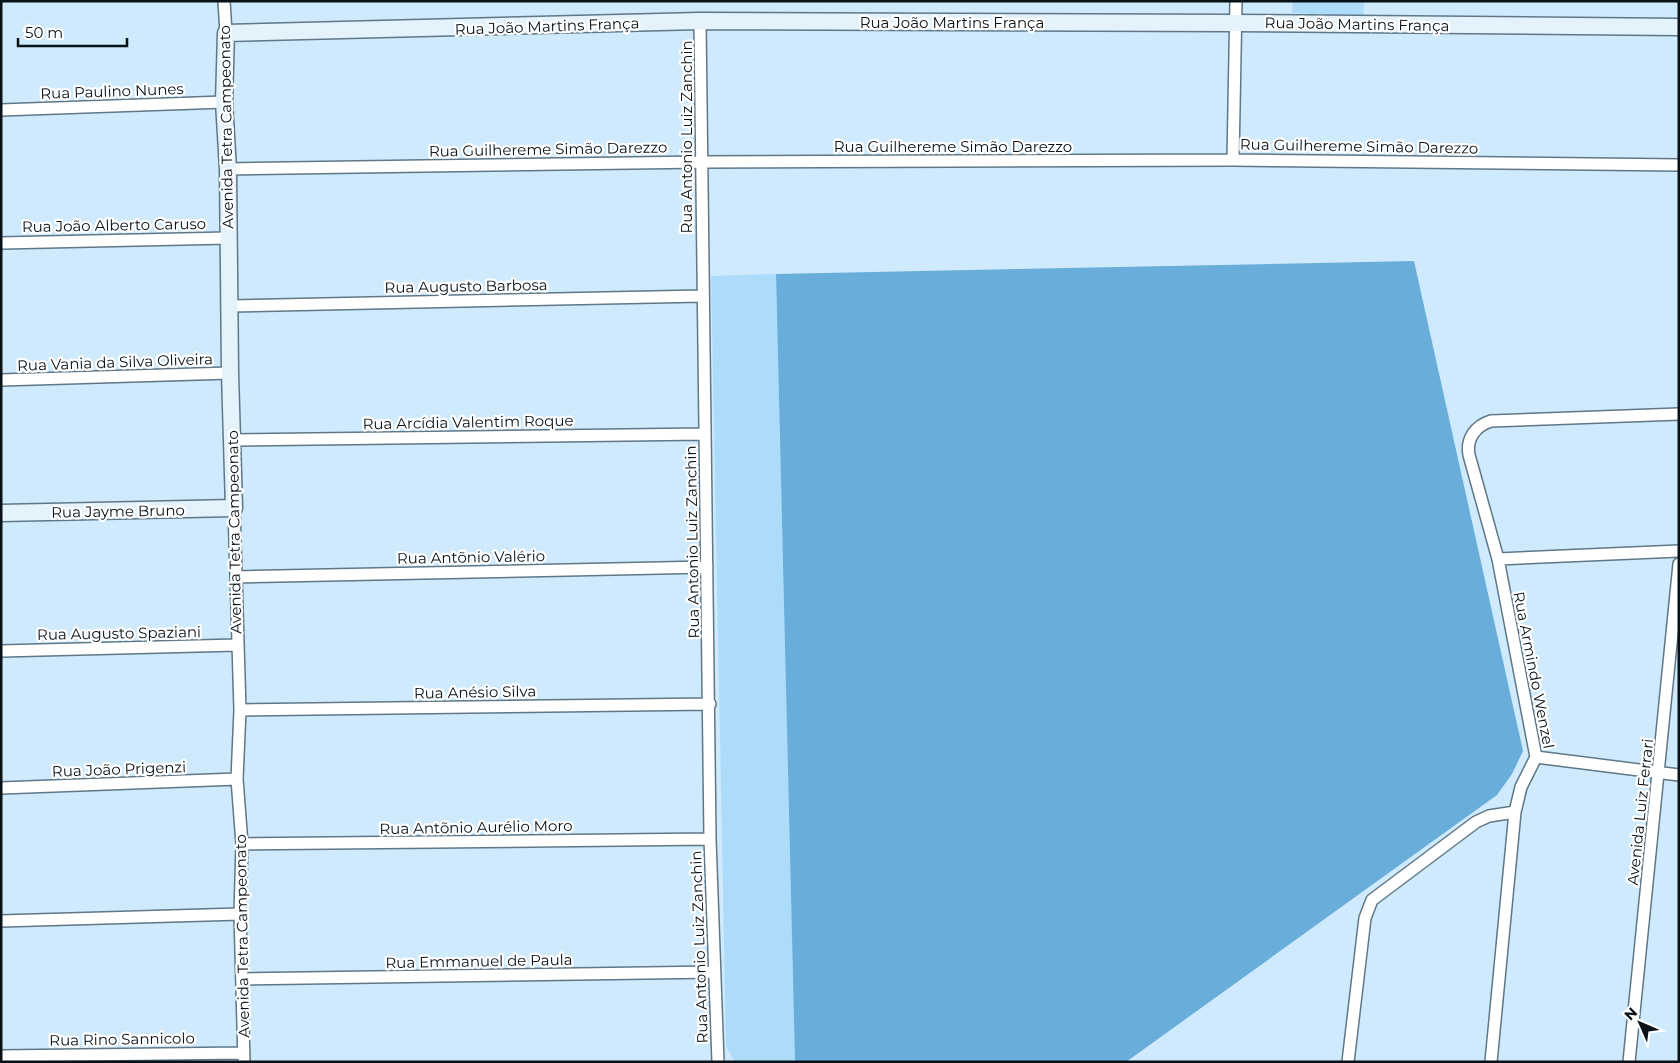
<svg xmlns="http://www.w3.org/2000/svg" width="1680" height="1063" font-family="Montserrat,sans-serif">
  <rect width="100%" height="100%" fill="#cfeafd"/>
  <!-- green -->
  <path fill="#addcfb" d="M1293 1H1364L1363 17 1292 13Z
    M776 274 795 1062H735L726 1046 711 276Z"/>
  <!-- forest -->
  <path fill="#69adda" d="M1414 261 1523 751 1512 774 1497 795 1126 1062H795L776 274Z"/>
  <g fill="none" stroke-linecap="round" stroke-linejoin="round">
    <!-- street casing -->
    <g stroke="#5f7787" stroke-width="14">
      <path id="street" d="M224 1 226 33
        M700 21 710 839 718 1062
        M1 110 224 102
        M1233 160 1236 1
        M228 169 702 162 1233 160 1679 165
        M1 243 228 238
        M230 306 702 296
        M1 380 230 373
        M233 440 704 434
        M234 508 240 710 237 779 242 844 240 914 244 1062
        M1498 559 1679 551
        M236 577 707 567
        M1 651 237 645
        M240 710 710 704
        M1536 757 1679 775
        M1 788 237 779
        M242 844 710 839
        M1 921 240 914
        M243 979 715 972
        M1 1056 243 1053
        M1348 1062 1365 918 1372 900 1476 822 1489 816 1515 812
        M1491 1062 1515 812 1521 787 1536 757 1498 559 1469 455C1466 439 1475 426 1491 421L1679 414
        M1629 1062 1679 564"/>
    </g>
    <!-- secondary casing -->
    <g stroke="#5f7787" stroke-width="19">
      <path id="secondary" d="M1 513 234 508 230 373 228 169 224 102 226 33 700 21 1235 23 1679 27"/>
    </g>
    <!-- street -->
    <use href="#street" stroke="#fff" stroke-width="11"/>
    <!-- secondary -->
    <use href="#secondary" stroke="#e4f2fc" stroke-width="16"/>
  </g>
  <g text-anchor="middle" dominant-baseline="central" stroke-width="4.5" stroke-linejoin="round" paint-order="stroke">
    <!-- street labels -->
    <g font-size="15" fill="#081117" stroke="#fff">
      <text x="952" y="22">Rua João Martins França</text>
      <text transform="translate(1357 24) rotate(1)">Rua João Martins França</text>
      <text transform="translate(547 26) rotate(-2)">Rua João Martins França</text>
      <text transform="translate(112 91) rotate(-2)">Rua Paulino Nunes</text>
      <text transform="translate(226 127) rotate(-91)">Avenida Tetra Campeonato</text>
      <text transform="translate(686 137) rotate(-90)">Rua Antonio Luiz Zanchin</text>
      <text x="953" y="146">Rua Guilhereme Simão Darezzo</text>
      <text transform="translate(1359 146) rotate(1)">Rua Guilhereme Simão Darezzo</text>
      <text transform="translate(548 149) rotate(-1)">Rua Guilhereme Simão Darezzo</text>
      <text transform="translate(114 225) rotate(-1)">Rua João Alberto Caruso</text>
      <text transform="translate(466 286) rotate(-1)">Rua Augusto Barbosa</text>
      <text transform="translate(115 362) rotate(-2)">Rua Vania da Silva Oliveira</text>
      <text transform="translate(468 422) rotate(-1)">Rua Arcídia Valentim Roque</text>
      <text transform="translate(118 511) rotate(-1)">Rua Jayme Bruno</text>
      <text transform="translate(234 532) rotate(-91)">Avenida Tetra Campeonato</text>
      <text transform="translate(692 542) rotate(-91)">Rua Antonio Luiz Zanchin</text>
      <text transform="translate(471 557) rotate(-1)">Rua Antõnio Valério</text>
      <text transform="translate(119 633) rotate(-1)">Rua Augusto Spaziani</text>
      <text transform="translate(1534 670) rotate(79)">Rua Armindo Wenzel</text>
      <text transform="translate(475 692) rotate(-1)">Rua Anésio Silva</text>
      <text transform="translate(119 769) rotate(-2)">Rua João Prigenzi</text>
      <text transform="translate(1640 812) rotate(-84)">Avenida Luiz Ferrari</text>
      <text transform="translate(476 827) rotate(-1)">Rua Antõnio Aurélio Moro</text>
      <text transform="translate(242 936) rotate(-91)">Avenida Tetra Campeonato</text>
      <text transform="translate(699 947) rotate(-92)">Rua Antonio Luiz Zanchin</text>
      <text transform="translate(479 961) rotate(-1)">Rua Emmanuel de Paula</text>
      <text transform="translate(122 1039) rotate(-1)">Rua Rino Sannicolo</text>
    </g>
  </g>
  <!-- border -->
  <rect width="1680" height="1063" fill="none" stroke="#081117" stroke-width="5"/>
  <!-- north arrow -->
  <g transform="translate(1640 1023) rotate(315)" stroke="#ffffff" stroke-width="4" paint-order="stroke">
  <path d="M0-4L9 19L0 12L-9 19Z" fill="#081117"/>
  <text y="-8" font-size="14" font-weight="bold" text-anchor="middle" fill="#081117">N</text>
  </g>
  <!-- scale -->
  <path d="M18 38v8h109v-8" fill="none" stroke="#081117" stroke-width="2.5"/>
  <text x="25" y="38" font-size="15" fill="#081117" stroke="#ffffff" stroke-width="4" paint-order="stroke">50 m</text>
</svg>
